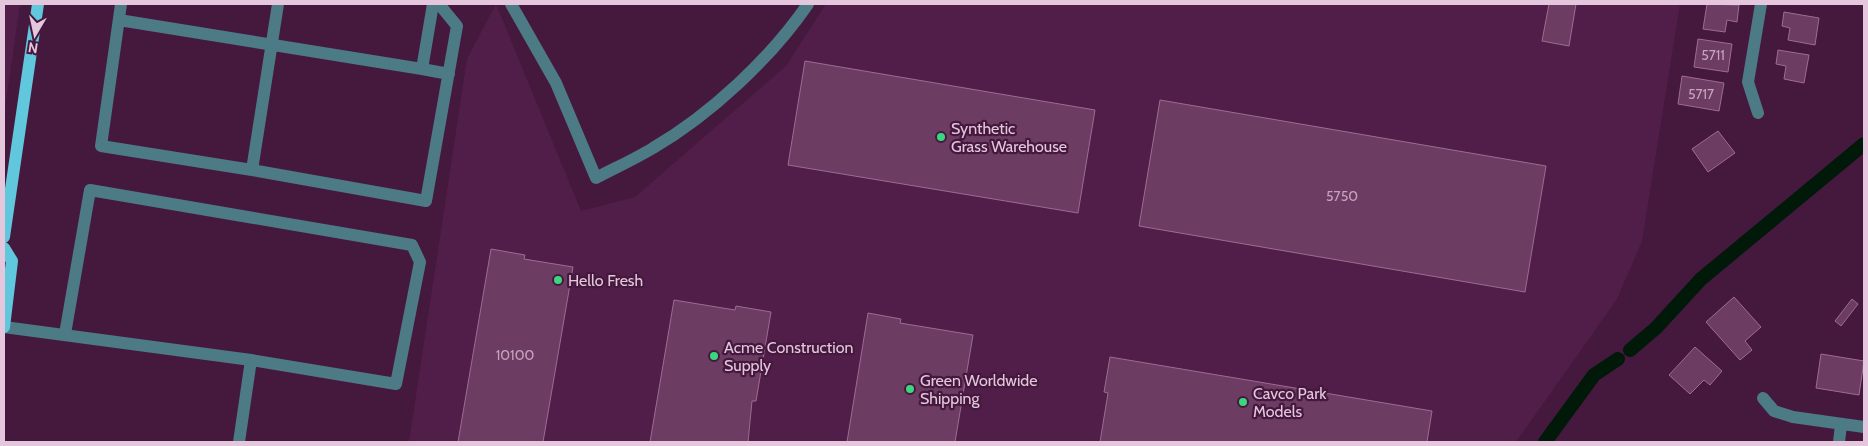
<svg xmlns="http://www.w3.org/2000/svg" width="1868" height="446" font-family="Cabin,sans-serif">
  <rect width="100%" height="100%" fill="#45183e"/>
  <!-- built -->
  <path fill="#511e4a" d="M4 4H20L4 116Z
    M496 4 581 211 635 197 786 66 826 4H1680L1642 241 1617 299 1516 442H409L467 59Z"/>
  <g fill="none" stroke-linecap="round" stroke-linejoin="round">
    <!-- canal -->
    <path stroke="#001909" stroke-width="14" d="M1630 350 1656 328 1701 279 1864 144
      M1545 442 1594 375 1618 359"/>
  </g>
  <!-- building -->
  <path fill="#6c3c63" stroke="#9f6b95" d="M1546 4H1576L1569 46 1542 41 1549 4Z
    M1707 4 1739 5 1737 22 1727 20 1725 32 1703 29Z
    M1784 12 1819 18 1815 45 1788 40 1790 28 1782 26Z
    M1698 39 1732 44 1728 72 1694 67Z
    M1778 50 1809 55 1804 83 1784 79 1786 66 1776 64Z
    M805 61 1095 110 1078 213 788 165Z
    M1682 76 1724 83 1719 111 1678 104Z
    M1160 100 1546 166 1525 292 1139 226Z
    M1718 131 1735 153 1708 172 1692 149Z
    M491 249 525 255 524 259 573 267 543 442H458Z
    M1734 297 1761 327 1745 341 1752 350 1740 360 1706 322Z
    M1852 299 1858 304 1841 326 1835 321Z
    M674 300 735 310 736 306 771 312 756 401H752L748 442H650Z
    M868 313 901 319 900 323 973 335 955 442H847Z
    M1695 347 1722 371 1710 385 1704 380 1690 394 1669 375Z
    M1821 354 1864 361 1859 395 1816 388Z
    M1110 357 1432 411 1427 442H1100L1108 393 1104 392Z"/>
  <g fill="none" stroke-linecap="round" stroke-linejoin="round">
    <!-- minor -->
    <path stroke="#4c7a85" stroke-width="12" d="M121 4 101 146 252 170 278 4
      M511 4 556 83 596 178C615 168 635 159 653 148 710 115 771 58 808 4
      M119 20 422 69 433 4
      M422 69 449 74
      M1758 113 1748 82 1761 4
      M252 170 426 201 457 26 439 4
      M4 327 251 360 396 384 420 262 412 245 90 190 65 334
      M1763 398 1774 411 1793 417 1864 427
      M239 442 251 360
      M1839 442 1841 425"/>
    <!-- major -->
    <path stroke="#61c7dd" stroke-width="12" d="M4 237 38 4
      M4 248 12 261 4 327"/>
  </g>
  <!-- markers -->
  <g fill="#39d87f" stroke="#45183e" stroke-width="2">
    <circle cx="941" cy="137" r="5"/>
    <circle cx="558" cy="280" r="5"/>
    <circle cx="714" cy="356" r="5"/>
    <circle cx="910" cy="389" r="5"/>
    <circle cx="1243" cy="402" r="5"/>
  </g>
  <g text-anchor="middle" dominant-baseline="central" stroke-width="4.5" stroke-linejoin="round" paint-order="stroke">
    <!-- number labels -->
    <g font-size="14" fill="#c6a4be">
      <text x="1713" y="55">5711</text>
      <text x="1701" y="94">5717</text>
      <text x="1342" y="196">5750</text>
      <text x="515" y="355">10100</text>
    </g>
    <!-- poi labels -->
    <g font-size="16" fill="#e4c7dd" stroke="#45183e" text-anchor="start">
      <text x="951" y="128">Synthetic<tspan x="951" dy="18">Grass Warehouse</tspan></text>
      <text x="568" y="280">Hello Fresh</text>
      <text x="724" y="347">Acme Construction<tspan x="724" dy="18">Supply</tspan></text>
      <text x="920" y="380">Green Worldwide<tspan x="920" dy="18">Shipping</tspan></text>
      <text x="1253" y="393">Cavco Park<tspan x="1253" dy="18">Models</tspan></text>
    </g>
  </g>
  <!-- border -->
  <rect width="1868" height="446" fill="none" stroke="#e4c7dd" stroke-width="10"/>
  <!-- north arrow -->
  <g transform="translate(35 35) rotate(189)" stroke="#45183e" stroke-width="4" paint-order="stroke">
  <path d="M0-4L9 19L0 12L-9 19Z" fill="#e4c7dd"/>
  <text y="-8" font-size="14" font-weight="bold" text-anchor="middle" fill="#e4c7dd">N</text>
  </g>
</svg>
